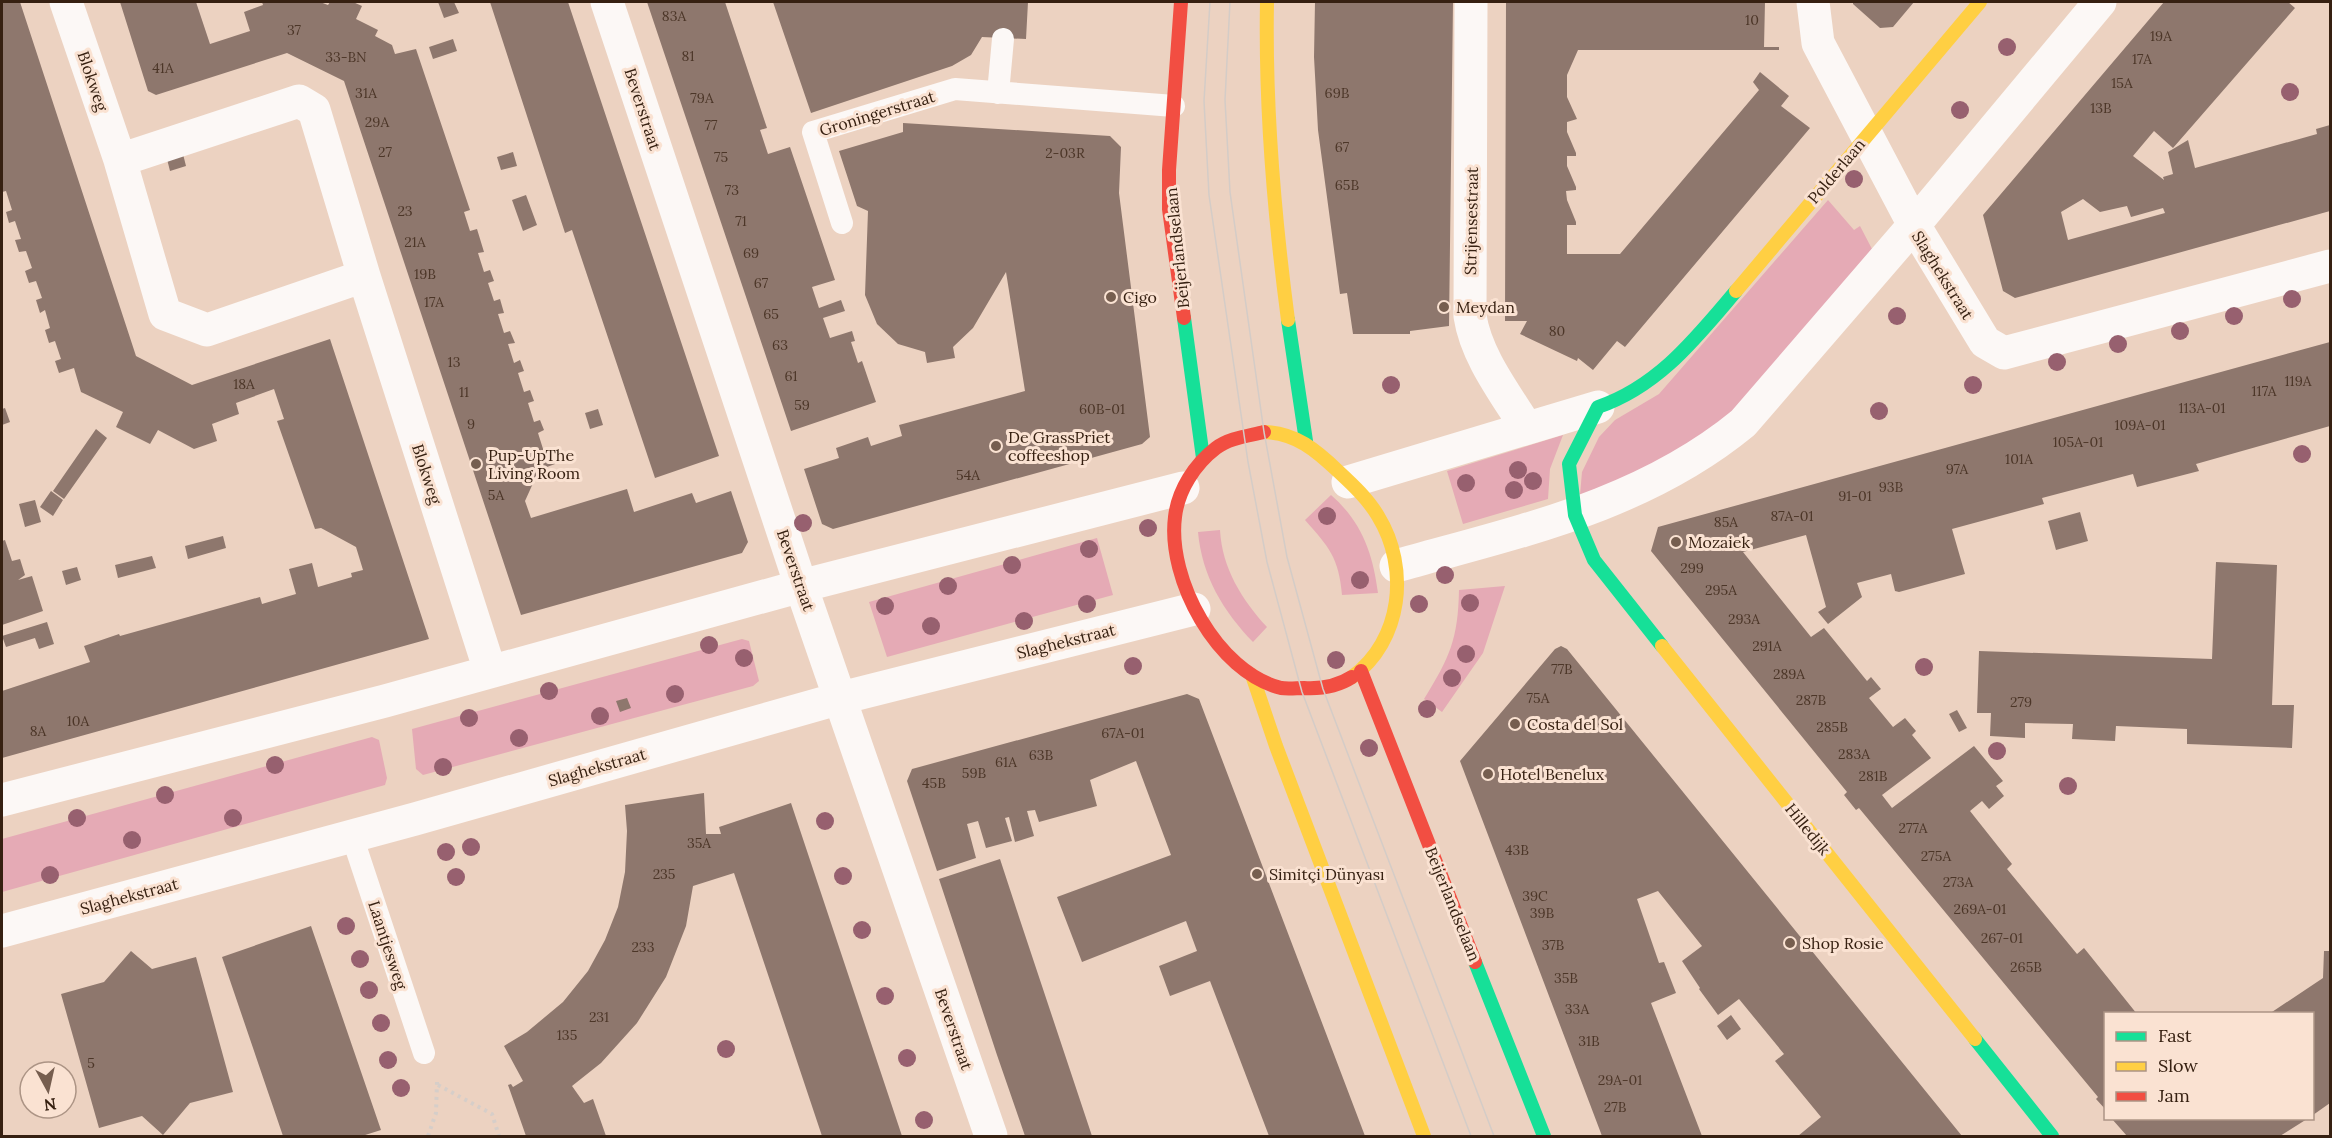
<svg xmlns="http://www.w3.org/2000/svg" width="2332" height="1138" font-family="Lora,serif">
  <rect width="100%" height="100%" fill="#ecd2c1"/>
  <!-- green -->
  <path fill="#e5aab5" d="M1828 200 1854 230 1860 226 1872 249 1746 397 1716 427 1664 462 1580 495 1582 472 1599 437 1615 420 1659 394Z
    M1563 435 1550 469 1548 499 1463 524 1447 471Z
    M1331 495C1362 522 1373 554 1378 593L1342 595C1339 558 1329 547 1305 520Z
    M1220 530C1222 568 1242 600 1267 627L1253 642C1223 611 1202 576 1198 532Z
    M1097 538 1113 595 887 657 869 602Z
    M1505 586 1483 653 1442 712 1424 699C1450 657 1458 639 1459 590Z
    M742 639 749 641 759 681 753 686 423 775 416 769 412 729Z
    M372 737 379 740 387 778 385 785 2 892V839Z"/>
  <!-- building -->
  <path fill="#8e776d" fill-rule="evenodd" d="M2 2H20L136 356 192 385 330 339 429 639 2 758V691L90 662 84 646 119 634 120 636 260 597 262 604 296 594 289 569 312 563 318 587 352 577 351 573 363 570 356 547 321 528 315 529 277 421 284 419 274 389 236 403 239 414 212 424 217 441 194 449 158 430 150 444 116 427 123 412 81 392 74 368 59 373 55 361 61 359 55 341 49 343 45 330 50 328 45 310 40 313 36 300 42 298 36 281 29 283 25 271 32 268 26 251 19 252 15 240 21 239 15 221 9 223 6 212 12 210 6 191 2 192Z
    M120 2H196L210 44 250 31 244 12 263 5 262 2H320L328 5 330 2H353L362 6 356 19 378 30 375 36 392 45 395 54 416 49 470 210 464 212 470 231 477 229 484 252 478 253 484 272 490 270 494 281 488 283 494 301 500 299 504 313 498 314 504 333 510 331 515 343 508 344 514 363 520 360 524 371 518 373 524 392 530 390 534 401 528 403 534 422 540 420 544 430 538 433 544 452 550 450 555 464 539 470 525 501 531 518 627 489 634 512 692 493 696 503 731 491 748 542 742 553 521 615 344 81 287 53 156 95 148 91Z
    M438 2H454L459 13 444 18Z
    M490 2H568L719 456 655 478 572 230 565 233Z
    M647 2H725L767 128 760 130 768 154 790 147 835 280 812 287 819 308 841 300 845 311 823 318 830 338 852 331 855 341 851 342 858 363 862 361 876 402 791 431Z
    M773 2H1028L1026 39 982 37 971 55 952 66 811 113Z
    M1315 2H1453L1449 326 1410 331V334H1353L1347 293 1340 294 1318 130 1314 57Z
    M1506 2H1765L1764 47H1779V50H1578L1567 75V97L1577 119 1567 122V132L1576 153V156H1567V166L1576 187V190L1566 191 1567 200 1576 222V225H1567V254H1620L1759 90 1753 82 1760 72 1789 96 1781 106 1810 128 1625 347 1617 341 1593 370 1578 358 1577 361 1520 334 1527 321H1505Z
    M1853 2H1914L1893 27 1880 28 1853 4Z
    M2164 2H2288L2295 8 2173 148 2154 131 2133 156 2164 180 2163 177 2173 174 2168 152 2188 140 2195 168 2317 134 2316 129 2330 125V211L2015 298 2003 291 1983 215ZM2083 199 2100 212 2127 206 2131 217 2163 208 2165 213 2068 240 2061 212Z
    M453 39 457 51 433 59 429 47Z
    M903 123 1110 136 1121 147 1119 193 1150 437 1142 444 833 529 822 524 804 469 839 458 836 448 868 437 871 446 902 436 899 425 1025 391 1006 272 973 328 953 347 955 358 927 363 925 352 898 344 877 324 865 295 868 211 857 206 839 151 903 132Z
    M513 152 517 166 501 170 497 157Z
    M183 154 186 166 170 171 167 159Z
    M526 195 537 225 523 231 512 200Z
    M2330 342V426L2196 464 2199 471 2137 487 2133 474 2042 498 2044 504 1952 529 1965 574 1899 592 1895 591 1891 574 1857 583 1862 597 1828 624 1818 612 1826 607 1806 535 1743 552 1811 637 1824 628 1867 681 1871 677 1881 689 1869 698 1893 727 1905 718 1916 731 1912 735 1931 758 1882 795 1892 808 1974 746 2003 781 1996 786 2004 796 1989 809 1982 801 1970 811 2012 864 2007 869 2077 954 2084 948 2137 1014H2106V1110L2096 1099 2098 1097 1859 808 1856 810 1844 795 1847 792 1651 551 1658 527Z
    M5 408 10 422 2 425V409Z
    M598 409 603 425 590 429 585 413Z
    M96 429 107 438 64 499 53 491Z
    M51 491 63 500 53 516 40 507Z
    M35 500 41 522 25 527 19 504Z
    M2080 512 2088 541 2056 550 2048 521Z
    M223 536 226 548 188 559 185 546Z
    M5 540 12 561 20 559 25 575 18 580 32 576 43 611 2 625V541Z
    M152 556 156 568 118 578 115 565Z
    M2216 562 2277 565 2272 705H2294L2292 748 2187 744V729L2116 726 2115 741 2072 739 2073 724 2025 723V738L1990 736 1991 713H1977L1979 651 2212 659Z
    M77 567 81 580 66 585 62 571Z
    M47 622 54 644 39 649 35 638 6 647 2 636Z
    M1561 646 1567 649 1962 1136H1798L1821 1117 1775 1061 1784 1054 1739 999 1718 1015 1699 989 1700 988 1682 961 1702 946 1658 891 1637 899 1659 963 1664 962 1676 993 1651 1003 1702 1136H1602L1460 761 1555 649Z
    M1187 694 1199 699 1365 1136H1269L1210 981 1170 996 1159 966 1197 951 1186 921 1082 962 1057 897 1171 855 1136 761 1090 780 1097 806 1039 822 1035 810 1027 811 1034 836 1015 842 1009 817 1005 818 1012 841 986 848 978 821 967 824 976 858 937 871 907 781 912 769Z
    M627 698 631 708 620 712 616 701Z
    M1957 710 1967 728 1959 732 1949 714Z
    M704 793 706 834H721L719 827 791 803 902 1136H822L734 873 693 886 686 926 666 977 637 1023 601 1063 572 1086 584 1103 593 1099 606 1136H526L508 1085 511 1084 513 1087 523 1081 504 1046 527 1032 563 1002 588 971 605 940 618 907 625 872 627 831 625 805Z
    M1000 859 1019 917 1092 1136H1025L997 1055 939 879Z
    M311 926 381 1130 362 1136H283L222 957Z
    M131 951 152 969 196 957 233 1092 190 1103 163 1135 142 1116 99 1128 61 994 104 982Z
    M2324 951H2330V1103L2313 1115V1014H2269L2323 978Z
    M1731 1015 1741 1029 1727 1040 1717 1026Z
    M2112 1119H2307L2280 1136H2127Z"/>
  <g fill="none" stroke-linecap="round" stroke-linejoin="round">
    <!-- path -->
    <path stroke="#d6cec9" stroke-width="4" stroke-dasharray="3 4.5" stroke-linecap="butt" d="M438 1085 492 1114 499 1136
      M428 1136 436 1113 437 1082"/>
    <!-- lane -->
    <path stroke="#fcf8f6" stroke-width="22" d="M998 93 1003 39
      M842 223 813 132 955 89 1174 106
      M352 836 424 1053"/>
    <!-- street -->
    <path stroke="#fcf8f6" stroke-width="33" d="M66 2 120 160 165 314 207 330 364 276
      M607 2 801 586 991 1136
      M1471 2 1470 316C1476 356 1505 393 1526 427
      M1813 2 1818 43 1914 225 1985 342 2004 353 2330 266
      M120 160 299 101 314 110 364 276 490 671
      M1348 482 1598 407
      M1396 566C1520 531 1642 506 1743 423L1914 225 2100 2
      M2 800 385 701 801 586 1183 488
      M2 931 415 819 841 698 1194 609"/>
    <!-- fast -->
    <path stroke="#16e098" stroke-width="14" d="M1184 318 1203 458
      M1288 320 1306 441
      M1662 646 1594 560 1575 515 1569 464 1598 407C1659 386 1696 338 1736 291
      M1475 962 1544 1136
      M1975 1039 2052 1136"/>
    <!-- slow -->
    <path stroke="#ffcf43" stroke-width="14" d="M1267 2C1265 109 1274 214 1288 320
      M1736 291 1980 2
      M1264 432C1296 433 1316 450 1339 472 1353 485 1368 499 1378 516 1410 568 1402 641 1352 677
      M1662 646 1975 1039
      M1252 675 1276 746 1424 1136"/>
    <!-- jam -->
    <path stroke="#f24e42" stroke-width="14" d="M1181 2 1169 170V209L1184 318
      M1264 432C1248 436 1229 438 1216 448 1195 464 1178 490 1175 517 1167 579 1217 672 1281 688 1288 689 1297 688 1304 688 1321 689 1338 686 1352 677
      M1361 671 1475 962"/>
    <!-- tram -->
    <path stroke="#d4ccc7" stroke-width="1.5" d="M1210 2 1204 101 1209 195 1248 462 1267 562 1302 692 1471 1136
      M1230 2 1225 100 1230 192 1264 432 1287 557 1323 689 1494 1136"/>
  </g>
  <!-- trees -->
  <g fill="#97606f">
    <circle cx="2007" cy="47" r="9"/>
    <circle cx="2290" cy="92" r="9"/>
    <circle cx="1960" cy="110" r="9"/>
    <circle cx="1854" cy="179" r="9"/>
    <circle cx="2292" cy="299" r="9"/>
    <circle cx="1897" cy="316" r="9"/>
    <circle cx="2234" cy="316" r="9"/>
    <circle cx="2180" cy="331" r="9"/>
    <circle cx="2118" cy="344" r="9"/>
    <circle cx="2057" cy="362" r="9"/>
    <circle cx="1391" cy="385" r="9"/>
    <circle cx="1973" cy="385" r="9"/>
    <circle cx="1879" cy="411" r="9"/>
    <circle cx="2302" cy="454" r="9"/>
    <circle cx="1518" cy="470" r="9"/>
    <circle cx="1533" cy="481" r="9"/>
    <circle cx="1466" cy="483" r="9"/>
    <circle cx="1514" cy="490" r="9"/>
    <circle cx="1327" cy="516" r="9"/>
    <circle cx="803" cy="523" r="9"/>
    <circle cx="1148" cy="528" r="9"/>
    <circle cx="1089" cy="549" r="9"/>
    <circle cx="1012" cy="565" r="9"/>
    <circle cx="1445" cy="575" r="9"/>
    <circle cx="1360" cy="580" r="9"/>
    <circle cx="948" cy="586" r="9"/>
    <circle cx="1470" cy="603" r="9"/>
    <circle cx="1087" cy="604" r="9"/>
    <circle cx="1419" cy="604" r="9"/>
    <circle cx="885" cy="606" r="9"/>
    <circle cx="1024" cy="621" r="9"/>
    <circle cx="931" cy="626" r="9"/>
    <circle cx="709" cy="645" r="9"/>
    <circle cx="1466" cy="654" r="9"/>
    <circle cx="744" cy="658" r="9"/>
    <circle cx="1336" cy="660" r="9"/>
    <circle cx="1133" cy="666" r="9"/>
    <circle cx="1924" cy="667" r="9"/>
    <circle cx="1452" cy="678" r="9"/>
    <circle cx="549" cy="691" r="9"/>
    <circle cx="675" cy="694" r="9"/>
    <circle cx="1427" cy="709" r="9"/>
    <circle cx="600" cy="716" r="9"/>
    <circle cx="469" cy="718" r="9"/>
    <circle cx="519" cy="738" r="9"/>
    <circle cx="1369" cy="748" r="9"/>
    <circle cx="1997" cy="751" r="9"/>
    <circle cx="275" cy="765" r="9"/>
    <circle cx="443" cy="767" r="9"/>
    <circle cx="2068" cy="786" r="9"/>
    <circle cx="165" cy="795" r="9"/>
    <circle cx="77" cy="818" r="9"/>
    <circle cx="233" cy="818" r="9"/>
    <circle cx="825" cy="821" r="9"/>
    <circle cx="132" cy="840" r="9"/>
    <circle cx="471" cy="847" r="9"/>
    <circle cx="446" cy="852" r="9"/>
    <circle cx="50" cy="875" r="9"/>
    <circle cx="843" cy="876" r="9"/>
    <circle cx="456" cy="877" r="9"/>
    <circle cx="346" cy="926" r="9"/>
    <circle cx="862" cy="930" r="9"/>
    <circle cx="360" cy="959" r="9"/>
    <circle cx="369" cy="990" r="9"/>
    <circle cx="885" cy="996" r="9"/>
    <circle cx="381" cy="1023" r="9"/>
    <circle cx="726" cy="1049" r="9"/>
    <circle cx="907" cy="1058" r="9"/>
    <circle cx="388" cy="1060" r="9"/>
    <circle cx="401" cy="1088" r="9"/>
    <circle cx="924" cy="1120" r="9"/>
  </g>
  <!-- markers -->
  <g fill="#765e4f" stroke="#fae2d2" stroke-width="2">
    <circle cx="1111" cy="297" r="6"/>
    <circle cx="1444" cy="307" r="6"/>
    <circle cx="996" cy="446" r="6"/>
    <circle cx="476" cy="464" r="6"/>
    <circle cx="1676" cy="542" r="6"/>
    <circle cx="1515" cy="724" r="6"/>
    <circle cx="1488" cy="774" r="6"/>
    <circle cx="1257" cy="874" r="6"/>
    <circle cx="1790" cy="943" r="6"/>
  </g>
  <g text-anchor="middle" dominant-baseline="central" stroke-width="6" stroke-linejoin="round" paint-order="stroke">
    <!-- number labels -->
    <g font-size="14" fill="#4c3628">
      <text x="674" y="16">83A</text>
      <text x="1752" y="20">10</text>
      <text x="294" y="30">37</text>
      <text x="2161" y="36">19A</text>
      <text x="688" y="56">81</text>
      <text x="346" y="57">33-BN</text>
      <text x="2142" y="59">17A</text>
      <text x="163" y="68">41A</text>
      <text x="2122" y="83">15A</text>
      <text x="366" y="93">31A</text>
      <text x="1337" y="93">69B</text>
      <text x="702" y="98">79A</text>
      <text x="2101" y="108">13B</text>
      <text x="377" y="122">29A</text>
      <text x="711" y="125">77</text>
      <text x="1342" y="147">67</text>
      <text x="385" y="152">27</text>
      <text x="1065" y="153">2-03R</text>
      <text x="721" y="157">75</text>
      <text x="1347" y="185">65B</text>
      <text x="732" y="190">73</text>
      <text x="405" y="211">23</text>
      <text x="741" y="221">71</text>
      <text x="415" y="242">21A</text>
      <text x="751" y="253">69</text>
      <text x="425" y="274">19B</text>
      <text x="761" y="283">67</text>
      <text x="434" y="302">17A</text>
      <text x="771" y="314">65</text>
      <text x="1557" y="331">80</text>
      <text x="780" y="345">63</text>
      <text x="454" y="362">13</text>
      <text x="791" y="376">61</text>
      <text x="2298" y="381">119A</text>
      <text x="244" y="384">18A</text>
      <text x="2264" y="391">117A</text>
      <text x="464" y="392">11</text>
      <text x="802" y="405">59</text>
      <text x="2202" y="408">113A-01</text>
      <text x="1102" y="409">60B-01</text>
      <text x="471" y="424">9</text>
      <text x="2140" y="425">109A-01</text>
      <text x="2078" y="442">105A-01</text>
      <text x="2019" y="459">101A</text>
      <text x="1957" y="469">97A</text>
      <text x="968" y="475">54A</text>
      <text x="1891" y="487">93B</text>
      <text x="496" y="495">5A</text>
      <text x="1855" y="496">91-01</text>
      <text x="1792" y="516">87A-01</text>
      <text x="1726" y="522">85A</text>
      <text x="1692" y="568">299</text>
      <text x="1721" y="590">295A</text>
      <text x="1744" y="619">293A</text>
      <text x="1767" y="646">291A</text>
      <text x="1562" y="669">77B</text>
      <text x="1789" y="674">289A</text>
      <text x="1538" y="698">75A</text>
      <text x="1811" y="700">287B</text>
      <text x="2021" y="702">279</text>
      <text x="78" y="721">10A</text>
      <text x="1832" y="727">285B</text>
      <text x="38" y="731">8A</text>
      <text x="1123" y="733">67A-01</text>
      <text x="1854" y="754">283A</text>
      <text x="1041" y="755">63B</text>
      <text x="1006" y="762">61A</text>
      <text x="974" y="773">59B</text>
      <text x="1873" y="776">281B</text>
      <text x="934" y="783">45B</text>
      <text x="1913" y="828">277A</text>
      <text x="699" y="843">35A</text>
      <text x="1517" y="850">43B</text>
      <text x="1936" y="856">275A</text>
      <text x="664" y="874">235</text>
      <text x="1958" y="882">273A</text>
      <text x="1535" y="896">39C</text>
      <text x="1980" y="909">269A-01</text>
      <text x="1542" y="913">39B</text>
      <text x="2002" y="938">267-01</text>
      <text x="1553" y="945">37B</text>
      <text x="643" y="947">233</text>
      <text x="2026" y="967">265B</text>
      <text x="1566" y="978">35B</text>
      <text x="1577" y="1009">33A</text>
      <text x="599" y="1017">231</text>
      <text x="567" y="1035">135</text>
      <text x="1589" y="1041">31B</text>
      <text x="91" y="1063">5</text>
      <text x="1620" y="1080">29A-01</text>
      <text x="1615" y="1107">27B</text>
    </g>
    <!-- street labels -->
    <g font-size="16" fill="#362011" stroke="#fae2d2">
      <text transform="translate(93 81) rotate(71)">Blokweg</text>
      <text transform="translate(643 109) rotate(72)">Beverstraat</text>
      <text transform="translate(877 113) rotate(-17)">Groningerstraat</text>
      <text transform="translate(1836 171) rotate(-50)">Polderlaan</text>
      <text transform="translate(1471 221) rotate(-89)">Strijensestraat</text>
      <text transform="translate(1177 248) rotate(-96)">Beijerlandselaan</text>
      <text transform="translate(1943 275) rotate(58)">Slaghekstraat</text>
      <text transform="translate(427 474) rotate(72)">Blokweg</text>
      <text transform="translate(796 570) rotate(71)">Beverstraat</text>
      <text transform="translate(1066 641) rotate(-14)">Slaghekstraat</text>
      <text transform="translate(597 767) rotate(-16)">Slaghekstraat</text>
      <text transform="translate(1808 829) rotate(51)">Hilledijk</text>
      <text transform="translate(129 896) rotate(-15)">Slaghekstraat</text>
      <text transform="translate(1453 904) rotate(68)">Beijerlandselaan</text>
      <text transform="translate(388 945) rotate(72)">Laantjesweg</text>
      <text transform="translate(954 1029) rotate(71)">Beverstraat</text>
    </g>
    <!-- poi labels -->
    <g font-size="16" fill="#362011" stroke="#fae2d2" text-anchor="start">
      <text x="1123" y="297">Cigo</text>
      <text x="1456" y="307">Meydan</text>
      <text x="1008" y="437">De GrassPriet<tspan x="1008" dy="18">coffeeshop</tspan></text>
      <text x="488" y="455">Pup-UpThe<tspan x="488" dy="18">Living Room</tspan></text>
      <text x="1688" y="542">Mozaiek</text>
      <text x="1527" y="724">Costa del Sol</text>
      <text x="1500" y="774">Hotel Benelux</text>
      <text x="1269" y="874">Simitçi Dünyası</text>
      <text x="1802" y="943">Shop Rosie</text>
    </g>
  </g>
  <!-- border -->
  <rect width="2332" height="1138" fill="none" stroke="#362011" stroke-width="6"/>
  <!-- legend -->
  <rect x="2104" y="1012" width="210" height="108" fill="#fae2d2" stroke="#ac9485" stroke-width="1.5"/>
  <rect x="2116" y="1032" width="30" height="9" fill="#16e098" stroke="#ac9485" stroke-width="1.5"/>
  <text x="2158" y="1042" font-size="18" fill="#362011">Fast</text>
  <rect x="2116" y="1062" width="30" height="9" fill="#ffcf43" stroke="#ac9485" stroke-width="1.5"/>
  <text x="2158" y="1072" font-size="18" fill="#362011">Slow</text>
  <rect x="2116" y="1092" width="30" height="9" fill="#f24e42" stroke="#ac9485" stroke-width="1.5"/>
  <text x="2158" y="1102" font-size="18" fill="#362011">Jam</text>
  <!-- north arrow -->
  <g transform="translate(48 1090) rotate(172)"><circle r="28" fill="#fae2d2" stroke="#ac9485" stroke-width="1.5"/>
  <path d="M0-4.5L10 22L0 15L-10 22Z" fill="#765e4f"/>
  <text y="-9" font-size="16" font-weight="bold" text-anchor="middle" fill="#362011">N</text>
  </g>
</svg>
